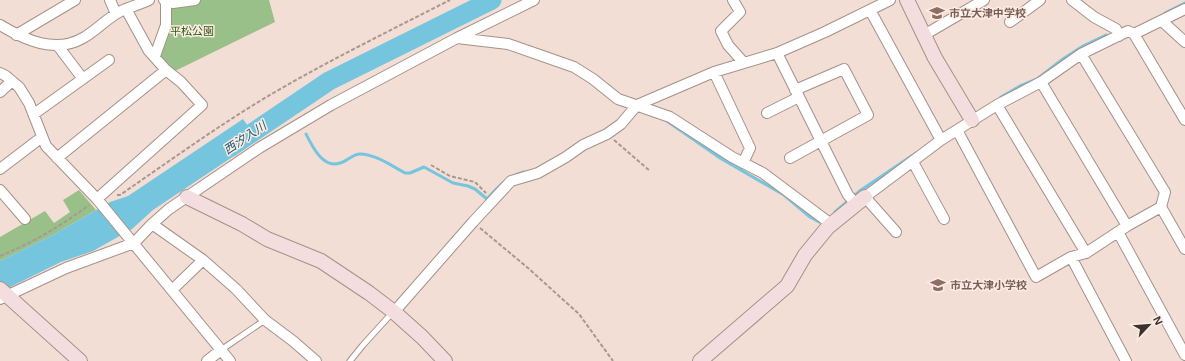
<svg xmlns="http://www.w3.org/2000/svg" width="1185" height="361" font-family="Helvetica,'Noto Sans JP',sans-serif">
  <rect width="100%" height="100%" fill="#f3ded5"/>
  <!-- green -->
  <path fill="#9ac08a" d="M199 0H269L275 22 175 71 152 51 163 25V3Z
    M79 190 96 210 51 236 0 261V237L45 211 54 223 70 212 63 200Z"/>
  <!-- water -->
  <path fill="#76c5df" d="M243 119 258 140 153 210 132 229 93 251 61 262 0 292V261L51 236 110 202 128 196Z"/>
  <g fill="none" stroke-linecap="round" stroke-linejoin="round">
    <!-- stream -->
    <path stroke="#76c5df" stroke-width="3" d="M1165 13 1185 3
      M1001 97 1020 86 1037 79 1063 59 1083 46 1106 35
      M664 119 720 158 784 195 810 217 819 222
      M306 134C312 146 323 169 340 163 347 161 353 154 360 154 375 154 392 166 405 173H410L424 167 453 183 468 186 475 189 487 199C499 186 506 177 524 172
      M835 212 861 190 916 153"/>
    <!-- river -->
    <path stroke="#76c5df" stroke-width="19" d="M231 147 329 81 492 0"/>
    <!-- lane casing -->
    <g stroke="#a59189" stroke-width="7">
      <path id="lane" d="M221 350 265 320
        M350 361 363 345 393 312"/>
    </g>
    <!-- street casing -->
    <g stroke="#a59189" stroke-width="12">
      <path id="street" d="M110 0 116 14
        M164 0 173 3 195 0
        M733 0 740 12 721 31 728 45 744 63
        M1072 0 1094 17 1116 29 1119 36
        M870 10 941 140
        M1162 21 1185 42
        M1010 22 1040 0
        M0 25C25 40 55 54 83 38 97 30 107 18 121 11 130 7 140 4 149 0
        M1134 34 1185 120
        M16 35 75 0
        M924 35 984 0
        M457 38 508 44 574 67 593 79 618 99 670 117 732 157 763 173 831 224
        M58 46 83 79
        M777 53 848 195 856 204
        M1081 54 1165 192 1161 207 1185 249
        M155 56 166 25V1
        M714 72 750 148 743 163
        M0 73 6 76 19 87 29 103 46 146 97 199 230 361
        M1041 82 1127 226
        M0 92 12 81
        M997 105 1086 253
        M767 113 799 97
        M34 114 109 60
        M957 130 1036 277 1071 257 1086 253 1127 226 1161 207
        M57 158 166 70
        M790 158 868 115 844 69 795 90
        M913 162 944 219
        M0 169 42 137
        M0 190 25 219
        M97 199 202 105 181 82 166 70 149 51 126 9
        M152 224 203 260 236 289 265 320 293 341 316 361
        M896 232 865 197 941 140 997 105 1041 82 1081 54 1128 31 1134 34 1185 9
        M1118 232 1185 355
        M1071 257 1126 361
        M172 290 203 260
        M0 299 66 268 134 243 152 224 169 209 259 148 331 105 457 38 534 0
        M394 312 473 222 511 181 538 173 566 157 583 145 607 134 621 124 637 105 714 72 777 53 825 32 890 0
        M207 361 221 350"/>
    </g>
    <!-- secondary casing -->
    <g stroke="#a59189" stroke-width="16">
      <path id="secondary" d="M907 0 935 58 972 120
        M187 197 242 224 267 239 321 261 369 293 394 312 422 337 445 361
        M0 289 80 361
        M700 361 787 286 805 255 828 227 865 197"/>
    </g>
    <!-- path -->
    <path stroke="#a89891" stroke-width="2" stroke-dasharray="4 2" stroke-linecap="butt" d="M614 140 650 171
      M431 165 450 176 475 182 486 193
      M117 195H120C171 160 222 123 275 92 332 59 391 30 450 0
      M480 228 528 268 579 314 613 361
      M0 256C32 243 61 226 89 205"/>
    <!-- lane -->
    <use href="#lane" stroke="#fff" stroke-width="5"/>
    <!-- street -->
    <use href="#street" stroke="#fff" stroke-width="10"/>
    <!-- secondary -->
    <use href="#secondary" stroke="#f4dddf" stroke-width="14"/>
  </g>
  <!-- icons -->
  <defs>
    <g id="school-bare" transform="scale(1.2)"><path d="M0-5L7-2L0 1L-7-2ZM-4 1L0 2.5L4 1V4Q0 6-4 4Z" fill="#8d6e63" stroke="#fdece5" stroke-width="2.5" paint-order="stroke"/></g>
  </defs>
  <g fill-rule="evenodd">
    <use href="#school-bare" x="937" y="13"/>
    <use href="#school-bare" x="938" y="285"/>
  </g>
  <g text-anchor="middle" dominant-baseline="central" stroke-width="3" stroke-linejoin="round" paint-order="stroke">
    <!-- education labels -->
    <g font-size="11" font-weight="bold" fill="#785e54" stroke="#fdece5" text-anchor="start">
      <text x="949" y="13">市立大津中学校</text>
      <text x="950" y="285">市立大津小学校</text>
    </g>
    <!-- park labels -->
    <g font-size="11" fill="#2e5d11" stroke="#fdece5">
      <text x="192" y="31">平松公園</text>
    </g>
    <!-- water labels -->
    <g font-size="12" font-style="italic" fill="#1b5b6e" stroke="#fdece5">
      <text transform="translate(245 138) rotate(-34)">西汐入川</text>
    </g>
  </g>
  <!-- north arrow -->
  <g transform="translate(1149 325) rotate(64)" stroke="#fdece5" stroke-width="3" paint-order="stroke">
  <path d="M0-3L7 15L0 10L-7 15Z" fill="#3a322e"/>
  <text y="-6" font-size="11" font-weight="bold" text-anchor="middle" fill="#3a322e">N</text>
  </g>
</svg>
